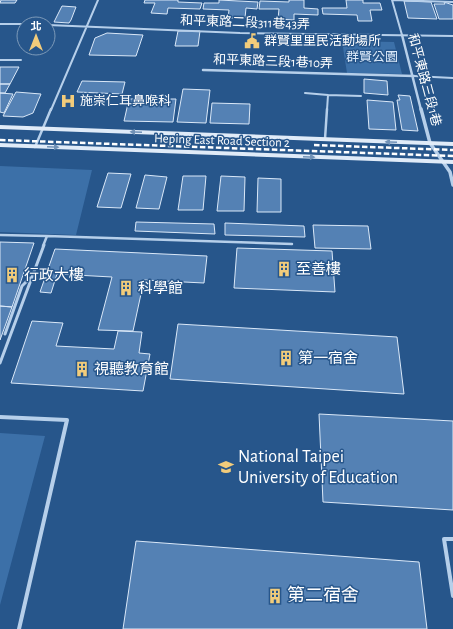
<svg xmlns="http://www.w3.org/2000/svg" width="453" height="629" font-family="'Alegreya Sans','Noto Sans TC',sans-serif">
  <rect width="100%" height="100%" fill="#27568b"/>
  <!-- green -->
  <path fill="#3c70a8" d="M342 41 394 42 402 74 347 73Z
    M0 166 92 170 76 235 0 232Z
    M0 433 45 436 0 605Z"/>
  <!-- building -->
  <path fill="#5481b4" stroke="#dae8f8" d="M1 0H17L15 3H0Z
    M145 0H178V2L202 3 200 9 168 8 167 14 151 13 155 3H144Z
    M219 0 258 2 257 9 246 8 245 18H228L229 10 203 9 204 3H219Z
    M289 0H304V8L318 9V15L294 14V20L278 19 279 9H259L260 1 289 2Z
    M346 0H363V3H380L382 10H370L372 21H358L357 15 323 14 322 8H347Z
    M404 1 431 2 437 19 408 18Z
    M444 2 453 5V19H439L434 4H445Z
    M62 6 76 7 71 20 69 23 54 22Z
    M178 31H200L198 46H175Z
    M107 33 143 35 136 56 89 55 95 38Z
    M0 67H19L10 84H0Z
    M364 79 387 81 388 95 364 93Z
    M82 81 125 82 122 94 77 92Z
    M0 84H10L5 93H0Z
    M183 89 210 90 206 123 177 122Z
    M16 92 41 94 33 113 23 117 3 116Z
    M0 93 13 94 4 113 0 112Z
    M398 95 410 96 418 131 402 130 397 100H400Z
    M129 99H176L173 122 124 121Z
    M367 100 393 102 396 130 369 129Z
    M212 103 250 104 249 124 210 123Z
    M108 173 131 174 121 208 97 207Z
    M145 175 167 177 159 209 136 208Z
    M183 176H206L203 210H178Z
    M221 176 245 177 244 211H217Z
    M258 178 281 179V212H257Z
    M136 222 214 224 215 234 135 231Z
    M225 223 304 226 305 237 225 235Z
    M313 225 368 226 371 249 315 248Z
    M0 242 34 243 12 307 0 306Z
    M237 248 332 251 335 292 234 288Z
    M55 249 207 256 204 283 144 280 133 331 98 330 112 277 57 274 51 293 40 292Z
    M0 306 12 307 0 340Z
    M32 321 63 323 56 346 114 349 118 331 142 332 139 353 150 354 143 391 11 383Z
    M178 324 397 337 404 394 170 379Z
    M319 414 453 421V510L323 502Z
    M136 541 419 562 427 629H123Z"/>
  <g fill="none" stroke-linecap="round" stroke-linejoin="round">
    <!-- service-far3 -->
    <path stroke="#b6cfea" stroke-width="2" d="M392 0 453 2
      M392 0 402 35
      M0 24H24
      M48 25 240 33 453 36
      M0 60H21
      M414 76 453 78
      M305 93 328 95 327 110
      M328 95 361 96
      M51 110 98 0"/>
    <!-- service-far2 -->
    <path stroke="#b6cfea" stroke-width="2.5" d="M325 139 327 109
      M35 147 51 109
      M0 235 47 236 43 246
      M47 236 292 244"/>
    <!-- service-far1 -->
    <path stroke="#b6cfea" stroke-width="3" d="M5 334 22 286 30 278
      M0 363 44 245"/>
    <!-- service -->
    <path stroke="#b6cfea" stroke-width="4" d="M0 417 67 420 19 629
      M453 539H444L453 596"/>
    <!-- minor-far1 -->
    <path stroke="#b6cfea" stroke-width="2.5" d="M402 35 421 110
      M203 70 414 76"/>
    <!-- minor -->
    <path stroke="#b6cfea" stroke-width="3.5" d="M421 109 430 143 450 172 453 185"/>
    <!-- secondary -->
    <path fill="#e0ebf8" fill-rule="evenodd" d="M0 125 453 142V146L0 129Z
      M0 143 453 160V164L0 147Z"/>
    <!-- rail -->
    <path stroke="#fff" stroke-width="2.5" stroke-dasharray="5.5 2.5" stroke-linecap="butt" d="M0 140 453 156
      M314 145 453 150"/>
  </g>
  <!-- one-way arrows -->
  <defs><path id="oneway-solid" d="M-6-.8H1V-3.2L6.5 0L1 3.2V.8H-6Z"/></defs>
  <g fill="#7192b7">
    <use href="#oneway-solid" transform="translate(136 132) rotate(-178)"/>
    <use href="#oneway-solid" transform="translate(391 142) rotate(-178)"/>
    <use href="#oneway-solid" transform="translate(53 147) rotate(2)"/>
    <use href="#oneway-solid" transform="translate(309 157) rotate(2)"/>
  </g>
  <!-- icons -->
  <defs>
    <g id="civic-bare" transform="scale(1.2)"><path d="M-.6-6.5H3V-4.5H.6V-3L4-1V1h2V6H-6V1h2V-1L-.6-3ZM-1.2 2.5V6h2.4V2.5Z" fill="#f2cc7b" stroke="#27568b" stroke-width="2.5" paint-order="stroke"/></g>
    <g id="hospital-bare" transform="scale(1.2)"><path d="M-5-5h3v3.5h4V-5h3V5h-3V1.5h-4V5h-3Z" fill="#f2cc7b" stroke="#27568b" stroke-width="2.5" paint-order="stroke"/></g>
    <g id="building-bare" transform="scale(1.2)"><path d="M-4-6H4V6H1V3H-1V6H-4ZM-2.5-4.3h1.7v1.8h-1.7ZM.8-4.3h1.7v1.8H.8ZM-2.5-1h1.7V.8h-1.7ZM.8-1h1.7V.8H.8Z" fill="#f2cc7b" stroke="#27568b" stroke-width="2.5" paint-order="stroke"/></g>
    <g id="university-bare" transform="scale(1.2)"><path d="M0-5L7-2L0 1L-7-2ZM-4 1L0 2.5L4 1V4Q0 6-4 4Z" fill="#f2cc7b" stroke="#27568b" stroke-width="2.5" paint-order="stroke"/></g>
  </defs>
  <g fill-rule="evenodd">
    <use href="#civic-bare" x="252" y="41"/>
    <use href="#hospital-bare" x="68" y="101"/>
    <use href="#building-bare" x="284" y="269"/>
    <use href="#building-bare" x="12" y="275"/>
    <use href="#building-bare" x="126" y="288"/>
    <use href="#building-bare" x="286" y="358"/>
    <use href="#building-bare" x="82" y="369"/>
    <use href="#university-bare" x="226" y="467"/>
    <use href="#building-bare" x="275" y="596"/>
  </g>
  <g text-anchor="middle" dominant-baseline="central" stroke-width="3" stroke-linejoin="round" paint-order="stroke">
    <!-- far-street labels -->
    <g font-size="13" fill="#fff" stroke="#27568b">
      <text transform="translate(245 23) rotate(2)">和平東路二段311巷43弄</text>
      <text transform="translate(273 62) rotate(2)">和平東路三段1巷10弄</text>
      <text transform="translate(424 80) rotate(75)">和平東路三段1巷</text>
      <text transform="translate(222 141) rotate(2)">Heping East Road Section 2</text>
    </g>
    <!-- far-poi labels -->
    <g font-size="13" fill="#fff" stroke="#27568b" text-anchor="start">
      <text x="264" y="41">群賢里里民活動場所</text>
      <text x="80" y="101">施崇仁耳鼻喉科</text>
    </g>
    <!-- far-park labels -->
    <g font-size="13" fill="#dae8f8" stroke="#27568b">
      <text x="372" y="57">群賢公園</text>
    </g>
    <!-- poi labels -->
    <g font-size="15" fill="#fff" stroke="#27568b" text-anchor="start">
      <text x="296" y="269">至善樓</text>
      <text x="24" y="275">行政大樓</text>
      <text x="138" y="288">科學館</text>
      <text x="298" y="358">第一宿舍</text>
      <text x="94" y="369">視聽教育館</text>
    </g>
    <!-- near-poi labels -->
    <g font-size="18" fill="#fff" stroke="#27568b" text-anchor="start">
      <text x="238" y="457">National Taipei<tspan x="238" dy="21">University of Education</tspan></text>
      <text x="287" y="596">第二宿舍</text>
    </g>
  </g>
  <!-- north arrow -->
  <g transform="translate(36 36)"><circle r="19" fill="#27568b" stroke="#7d9ab9"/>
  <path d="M0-3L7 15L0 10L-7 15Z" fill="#f2cc7b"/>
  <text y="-6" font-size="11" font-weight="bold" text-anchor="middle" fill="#ffffff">北</text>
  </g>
</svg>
